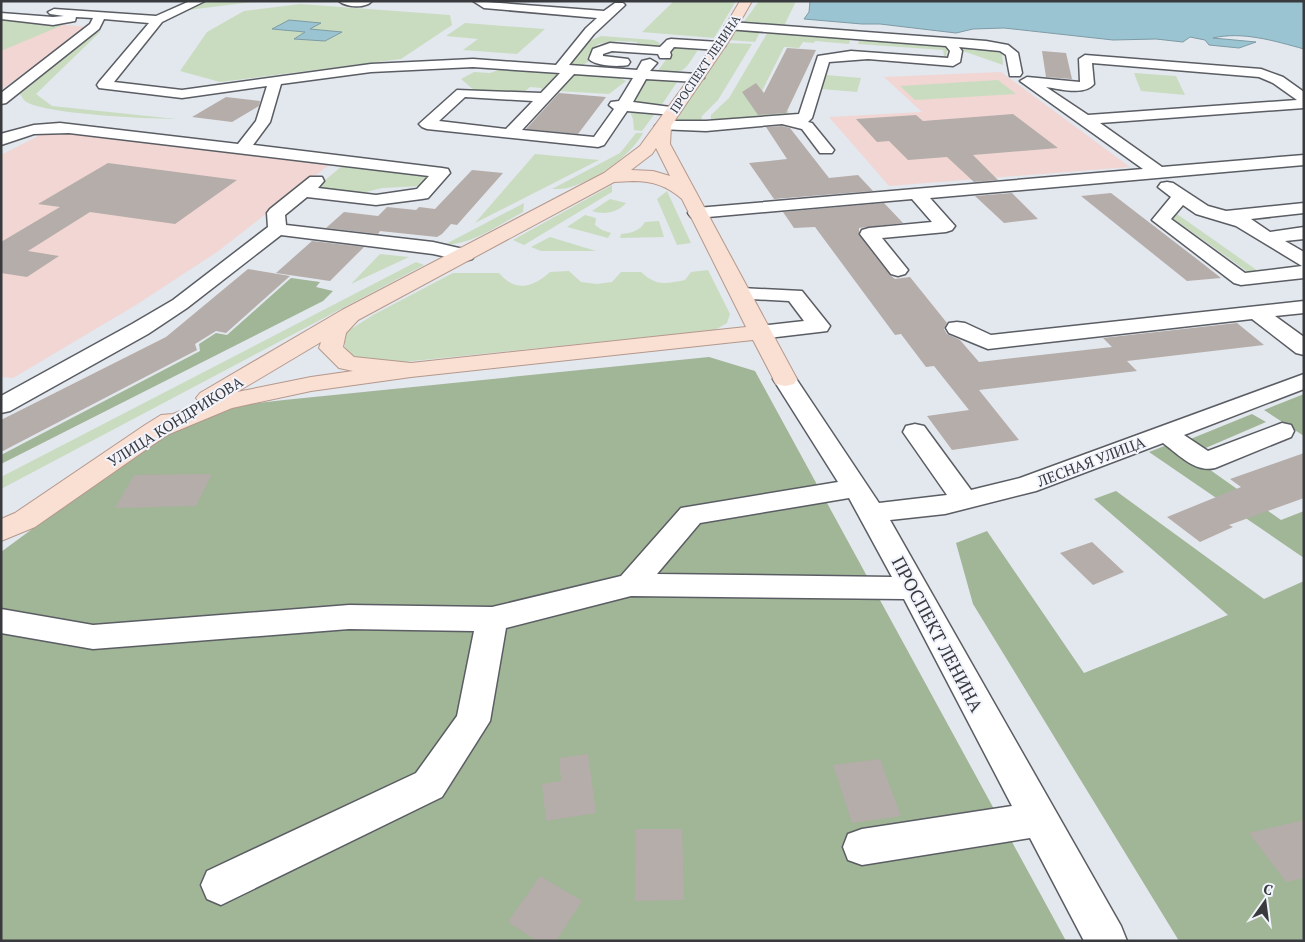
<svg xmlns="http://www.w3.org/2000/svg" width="1305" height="942" font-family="'PT Serif',serif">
  <rect width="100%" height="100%" fill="#e3e7ee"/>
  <!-- education -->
  <path fill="#f1d6d3" d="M1 19 88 27 1 90Z
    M1001 72 1130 167 889 186 829 117 922 112 884 77Z
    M48 131 329 165 217 252 136 305 13 378 1 377V155Z"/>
  <!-- green -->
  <path fill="#c9dcc0" d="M208 1H260L188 10Z
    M674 1H736L714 38 642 32Z
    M759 1H796L784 26 743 23Z
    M300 4 450 15 452 25 401 59 220 82 180 71 207 32 244 11Z
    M1 20 63 25 1 51Z
    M465 23 545 29 517 54 463 50 478 39 446 36Z
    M737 28 761 30 755 42 729 40Z
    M769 30 851 37 849 44 815 41 814 43 803 42 799 48 784 47 754 107 789 111 787 118 711 124V115L729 98Z
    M101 31 36 94 52 106 176 119C151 119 41 114 25 101 23 99 22 97 20 94L90 35Z
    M601 36 654 40 660 43V46H638L637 42 619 41 598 44 587 58 589 61 583 65 572 67 570 62 589 41Z
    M860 38 946 45 948 47 945 60 943 50 858 44Z
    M729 43 752 44 718 100 702 116 701 124H672Z
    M959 45 983 46 1002 51 1003 65 963 51Z
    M680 46 697 48 698 50C683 72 685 74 657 72L675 47Z
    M507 67 616 76 626 81 609 94 541 90 542 88 530 87 521 95 474 90 461 79 474 72 490 73Z
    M1134 73 1176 76 1185 95 1141 91Z
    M826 75 861 78 857 92 821 89Z
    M644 77 673 79 677 82 661 106 629 103Z
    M998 80 1016 94 915 100 900 86Z
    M629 109 656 112 642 131 634 130 633 119Z
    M636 133H643C629 157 598 179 571 187 565 189 558 189 552 189L620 153Z
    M535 154 599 160 475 223Z
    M343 165 434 176 422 186 382 188 358 194 316 188Z
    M612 185V192L524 245 513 240Z
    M667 191 691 243 677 245 657 199Z
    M610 199 626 203C617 213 604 215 592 211Z
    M524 203 523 212C497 226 474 244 444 245Z
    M1177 214 1258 271 1248 272 1168 215Z
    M585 215 596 218 595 225 602 230 611 233 608 238 567 227Z
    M659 221 664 237 620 238 621 234C631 233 640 231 645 222Z
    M550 237 596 251H541L531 247Z
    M380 254 409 257 351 284Z
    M416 262 424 265 1 489V477Z
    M708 270 730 314 727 323 715 330 384 364 354 357 345 348V333L373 315 453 273H499C515 292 533 288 550 272L569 271 581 282 597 284 612 282 621 272H641C656 286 665 284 685 280L691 272Z"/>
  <!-- forest -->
  <path fill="#a1b597" d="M291 278 320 282 316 287 333 291 323 301 1 464V455L200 351 199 344 216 333 227 335Z
    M709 357 755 371 1066 941H1V552L149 443 194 417 241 405 284 400Z
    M1304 394V436L1264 410Z
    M1252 414 1266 422 1201 450 1188 440Z
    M1172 443 1281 520 1304 511V558L1149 452Z
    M1116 491 1264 599 1304 581V941H1179L973 604 956 543 987 531 1084 673 1228 615 1094 499Z"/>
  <!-- water -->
  <path fill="#9bc4d2" stroke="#7e9ba5" d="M810 1H1304V49C1275 41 1242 31 1213 38L1256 42 1239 48 1209 45 1205 40 1190 37 1183 42 1156 39 1113 40 1004 28 973 29 956 33 880 24H862L804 19 809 12Z
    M289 20 321 23 310 29 342 32 325 41 294 39 305 32 272 29Z"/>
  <!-- building -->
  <path fill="#b5ada9" d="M787 48 816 50 786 113 758 115 742 92 756 83 764 93Z
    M1042 51 1066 53 1072 79 1046 77Z
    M559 93 606 97 578 134 526 129Z
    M226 97 260 101 259 106 232 122 192 117Z
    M1013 114 1058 148 973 155 998 180 974 182 947 157 908 160 889 141 877 142 856 119 916 115 923 121Z
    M782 126 790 128 829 178 858 175 873 191 774 199 749 163 787 159 766 127Z
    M108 163 237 180 175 224 90 212 28 251 59 256 27 277 1 273V242L60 207 38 204Z
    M472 170 503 173 457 225 451 224 442 234 437 237 380 231 378 234 326 228 344 212 378 216 387 207 416 210 419 207 435 209Z
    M1012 193 1038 219 1004 223 975 196Z
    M1111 193 1202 263 1221 278 1187 281 1081 196Z
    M884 203 903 223 859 228V235L890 275 895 279 910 277 947 323 944 329 947 334 960 340 979 362 1112 347 1103 338 1237 323 1264 345 1127 361 1137 371 979 390 1019 440 952 450 927 416 969 410 934 366 926 367 901 334 895 335 815 227 794 228 783 212Z
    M312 241 364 247 330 281 276 273Z
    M248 269 290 276 226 333 216 331 195 344 197 350 1 452V420L166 337Z
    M1304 453V498L1229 525 1233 527 1200 542 1167 517 1241 487 1230 479Z
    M212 474 196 506 115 508 134 475Z
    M1092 542 1124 572 1093 585 1060 553Z
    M588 754 596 813 546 821 542 784 561 781 559 758Z
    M880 759 901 816 852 823 833 765Z
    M1304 820V878L1286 882 1249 833Z
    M636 829H682L684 900 635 901Z
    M540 876 582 901 556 941H537L508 922Z"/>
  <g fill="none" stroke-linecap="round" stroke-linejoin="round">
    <!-- minor casing -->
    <g stroke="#5a5d63" stroke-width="3">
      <path id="minor" d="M190 1H205L162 22 114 82 182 90 371 64 473 59 556 65 586 28 597 18 484 8 473 1 604 11 615 3H623L625 5 623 7 594 34 569 65 637 70 642 61 650 59 657 63 650 71 697 74 704 78 697 82 646 79 633 102 678 108 680 111 678 114 673 115 627 111 604 145 598 147 427 129 422 127 419 124 457 90 541 93 560 73 473 67 371 72 281 84 270 122 253 145 442 168 448 169 450 173 428 198 422 199 376 205 307 197 285 215 286 225 433 242 472 251 475 255 472 259 465 261 433 254 281 235 187 308 148 334 10 411 1 413V396L132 324 173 300 268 227 267 213 270 209 310 177H322L324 181 318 188 376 195 417 189 429 176 69 133 34 134 1 145V134L4 133 34 125 60 123 238 144 256 121 267 86 182 98 99 88 97 85 99 82 149 23 104 19 99 29 6 103 1 104V93L90 24 93 18 76 17 75 21 53 25 1 19V13L53 17 64 16 50 14 48 12 54 9 156 16ZM574 74 633 78 619 101 611 102 609 105 614 109 594 137 522 130ZM465 97 533 101 506 129 439 121Z
        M339 1H372C365 9 346 7 339 1Z
        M731 22 986 41 1008 45 1018 53 1022 73 1020 76H1010L1006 55 1000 51 959 47 962 51 960 62 953 66 868 59 829 62 812 118 808 122 812 123 834 150 832 153H820L802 129 782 124 706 131 658 129 655 126 658 123 663 121H706L799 114 818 56 851 51 948 58 950 51 946 46 727 29 725 26Z
        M671 39 719 42 725 46 719 50 674 47 670 52 671 55 670 58H660L658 54 612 51 603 54V56L628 59 630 62 628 65C618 67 595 66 589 59L593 49 610 43 660 47 667 40Z
        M1085 55 1261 69 1283 77 1304 92V108L1100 123 1162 167 1304 155V165L930 198 955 226 952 230 946 232 882 238 908 270 905 274 898 276 891 274 860 234 862 230 869 228 932 222 912 199 697 218 691 217 688 213 691 209 697 208 1143 169 1020 81 1027 77 1080 82 1079 59ZM1092 63 1259 77 1273 83 1297 100 1088 115 1046 87C1060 89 1084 96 1094 84Z
        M1167 182 1173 183 1208 206 1226 211 1304 203V213L1251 219 1270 232 1304 227V239L1285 241 1304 252V278L1241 285 1234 283 1152 220 1171 197 1158 187 1161 183ZM1183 205 1196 214 1236 226 1302 266 1245 273 1171 219Z
        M741 288 802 291 830 326 827 331 819 332 760 339 752 337 749 332 752 327 804 321 789 301 734 298 731 294 734 290Z
        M1304 301V313L1275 316 1304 337V355L1296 353 1252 319 988 349 949 333 946 328 949 323 957 322 965 323 991 335Z
        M785 372 793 374 879 503 947 495 903 432 906 426 915 424 924 426 971 490 1020 478 1304 374V389L1184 435 1208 451 1282 423 1291 425 1294 431 1291 437 1215 468C1195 473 1178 454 1163 443L1036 491 945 514 890 520 1121 926 1127 941H1084L1030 838 862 865 848 860 843 847 848 834 862 829 1012 806 904 599 631 596 506 628 490 721 442 797 221 905 207 899 201 885 207 871 416 773 457 716 474 631 349 629 93 649 1 633V609L93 625 349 605 492 607 621 576 681 508 838 482 773 379 777 374ZM849 498 892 577 657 574 700 523Z"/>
    </g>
    <!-- major casing -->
    <g stroke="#b4988c" stroke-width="2">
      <path id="major" d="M740 1H752L729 41 671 126 670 144 797 379 794 384 785 386 776 384 753 340 411 377 311 391 232 408 167 435 35 527 1 541V519L15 513 145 425 161 415 173 414 200 403 196 398 200 393 342 310 604 173 640 146 717 40ZM656 148 670 176 653 171 631 170 652 154ZM633 181C653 181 667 186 682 199L746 327 411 363 354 357 343 347 346 333 358 320 614 182ZM321 342 319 348 339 368 353 371 311 377 237 392Z"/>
    </g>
    <!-- minor -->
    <use href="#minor" fill="#fff" fill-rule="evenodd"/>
    <!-- major -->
    <use href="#major" fill="#fadfd3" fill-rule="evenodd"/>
  </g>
  <g text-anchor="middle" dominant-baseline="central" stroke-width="4" stroke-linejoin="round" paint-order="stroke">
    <!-- far-street labels -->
    <g font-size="12" fill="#393a3d" stroke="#f1f4fc">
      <text transform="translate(705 64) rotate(-56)">ПРОСПЕКТ ЛЕНИНА</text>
    </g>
    <!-- street labels -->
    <g font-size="15" fill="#393a3d" stroke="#f1f4fc">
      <text transform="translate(175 421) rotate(-32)">УЛИЦА КОНДРИКОВА</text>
      <text transform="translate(1091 461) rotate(-21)">ЛЕСНАЯ УЛИЦА</text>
    </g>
    <!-- near-street labels -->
    <g font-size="18" fill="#393a3d" stroke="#f1f4fc">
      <text transform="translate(938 634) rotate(62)">ПРОСПЕКТ ЛЕНИНА</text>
    </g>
  </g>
  <!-- border -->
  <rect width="1305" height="942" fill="none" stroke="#393a3d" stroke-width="5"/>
  <!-- north arrow -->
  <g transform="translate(1265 902) rotate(14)" stroke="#f1f4fc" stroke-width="4" paint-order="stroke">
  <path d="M0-4L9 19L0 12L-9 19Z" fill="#393a3d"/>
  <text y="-8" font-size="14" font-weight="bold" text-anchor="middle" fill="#393a3d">С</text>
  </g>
</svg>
